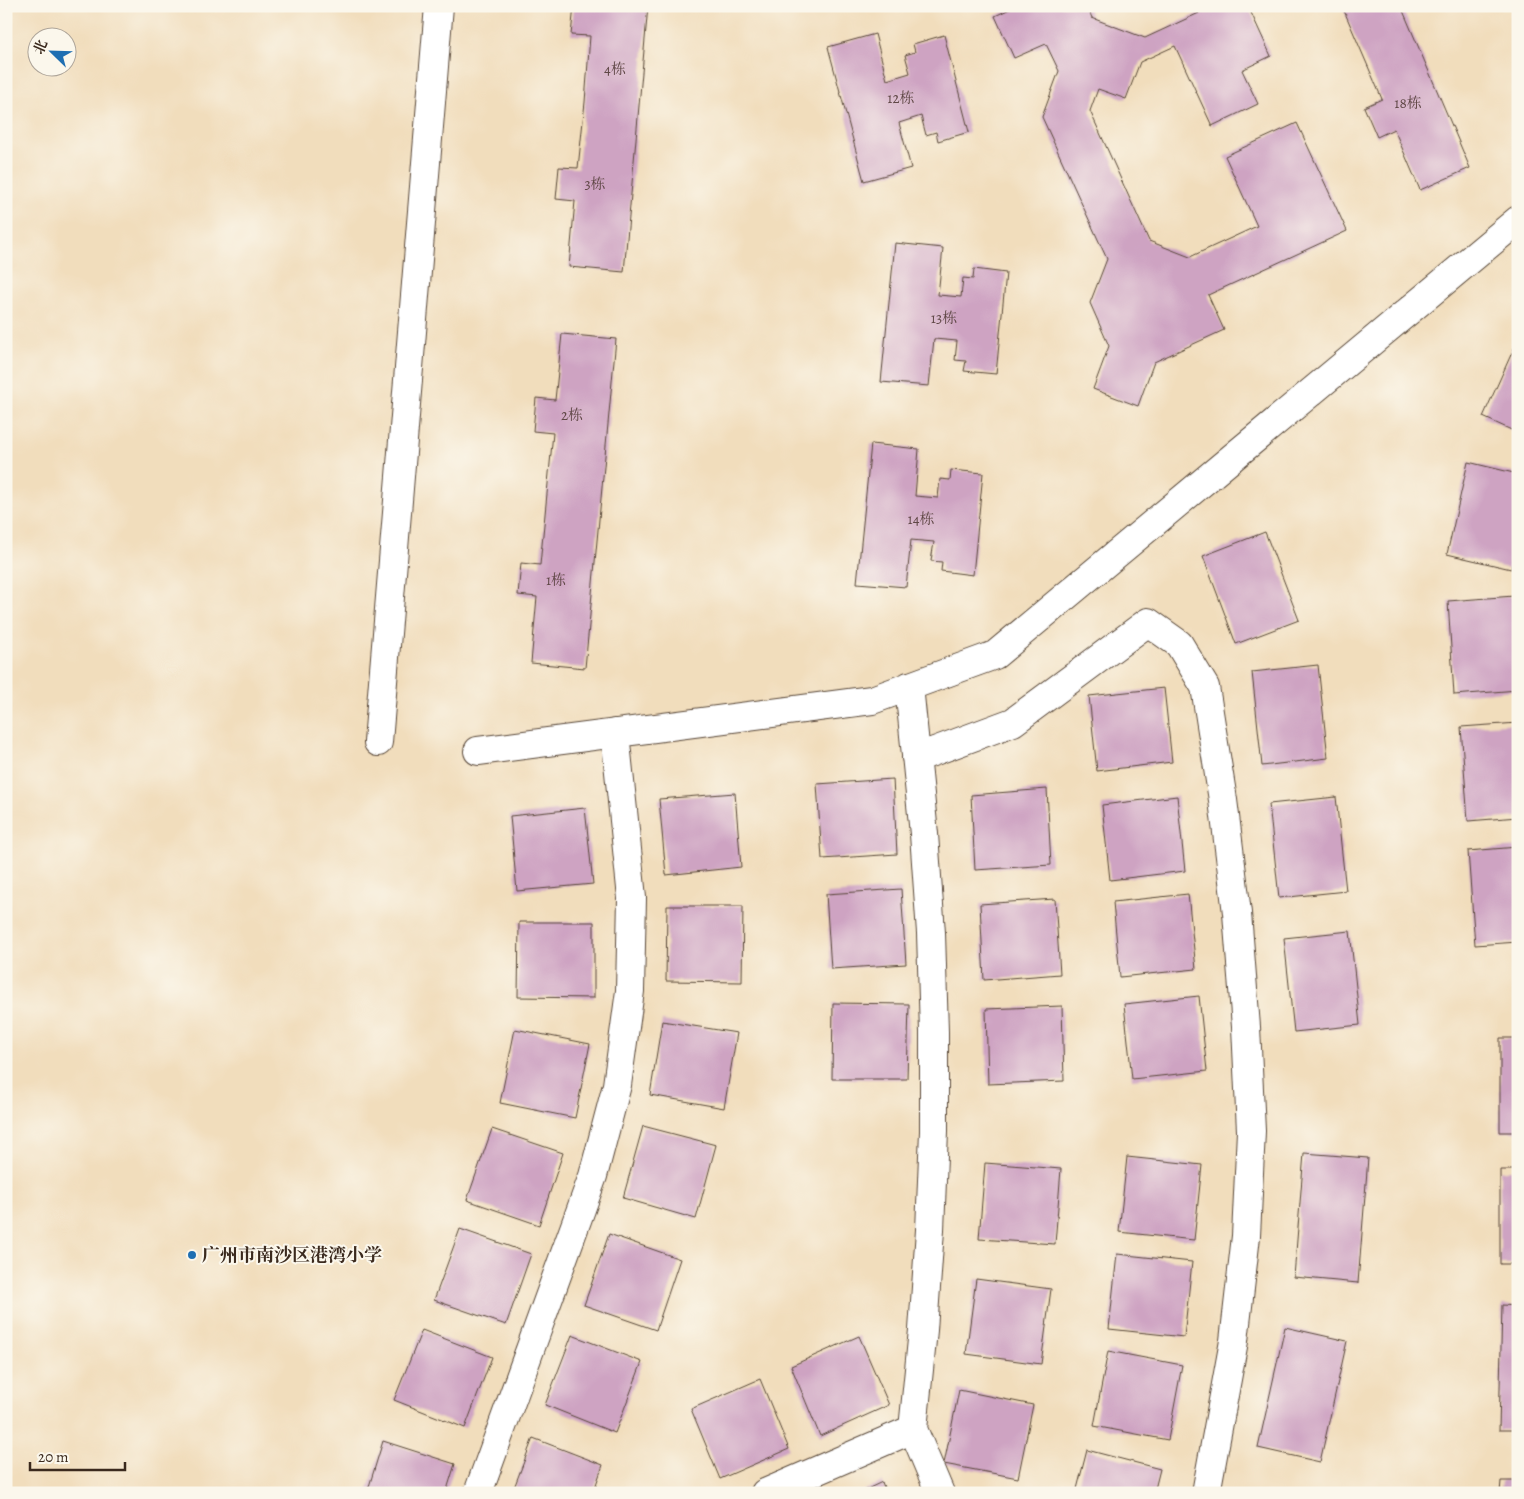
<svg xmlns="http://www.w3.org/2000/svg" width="1524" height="1499" font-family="Alegreya,'Noto Serif SC',serif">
  <rect width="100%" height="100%" fill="#fbf7ec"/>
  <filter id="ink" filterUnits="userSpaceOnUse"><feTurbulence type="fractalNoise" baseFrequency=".02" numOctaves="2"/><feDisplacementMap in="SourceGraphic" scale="10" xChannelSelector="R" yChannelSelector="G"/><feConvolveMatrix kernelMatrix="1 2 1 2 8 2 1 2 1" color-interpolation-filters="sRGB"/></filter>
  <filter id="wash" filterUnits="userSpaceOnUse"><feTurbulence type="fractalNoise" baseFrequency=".0096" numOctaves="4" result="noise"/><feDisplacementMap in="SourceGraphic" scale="20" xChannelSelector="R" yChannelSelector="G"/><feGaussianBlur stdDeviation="1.12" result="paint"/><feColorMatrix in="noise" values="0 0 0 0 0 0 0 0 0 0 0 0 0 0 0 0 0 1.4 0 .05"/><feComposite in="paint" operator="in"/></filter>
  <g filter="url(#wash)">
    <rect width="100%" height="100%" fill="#f1ddbc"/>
    <g id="blocks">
      <!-- building -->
      <path fill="#cea3c2" d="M574 6H648L624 272 569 267 575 201 556 199 559 167 578 168 585 102 590 36 571 35Z
        M1016 6H1087L1092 18 1145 38 1199 13 1196 6H1248L1271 56 1242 70 1258 104 1212 126 1175 46 1140 62 1126 99 1098 89 1090 111 1149 241 1190 257 1257 226 1225 156 1297 123 1347 231 1208 295 1224 330 1154 362 1138 406 1093 389 1109 346 1090 303 1107 259 1042 117 1059 71 1046 44 1014 58 995 16Z
        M1342 6H1401L1470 168 1420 190 1394 129 1377 137 1364 107 1382 99Z
        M875 34 887 80 910 73 905 55 915 52 913 44 944 35 969 132 938 141 936 132 926 135 921 116 899 123 911 168 864 181 828 47Z
        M895 243 943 248 938 295 961 297 963 278 973 279 974 269 1006 273 996 374 964 371 966 361 955 360 957 341 934 339 929 386 881 382Z
        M562 334 616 339 585 668 531 663 537 597 518 595 521 563 540 565 553 433 533 431 536 398 555 400Z
        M1514 348 1518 349V433L1483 417Z
        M871 444 919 449 915 496 938 498 940 479 950 480 951 470 983 473 973 575 941 571 942 562 931 561 934 542 911 540 906 587 857 583Z
        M1468 462 1518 474V542L1511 569 1447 554Z
        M1265 532 1299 620 1236 644 1203 556Z
        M1514 596 1518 644V690L1454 695 1448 601Z
        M1318 665 1328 758 1262 766 1252 672Z
        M1164 688 1172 762 1097 771 1089 696Z
        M1518 723V817L1468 821 1461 727Z
        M893 779 897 854 822 859 817 784Z
        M1047 789 1051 865 975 870 971 795Z
        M735 793 741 867 666 875 659 799Z
        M1177 796 1185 871 1110 880 1102 805Z
        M1336 797 1346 891 1279 898 1269 804Z
        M585 808 593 884 517 891 510 816Z
        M1518 847V942L1475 945 1468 851Z
        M901 889 906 964 831 969 826 894Z
        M1188 894 1196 969 1120 977 1113 902Z
        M1055 899 1060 974 984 980 980 904Z
        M667 906H743L742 982 666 981Z
        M519 922H594V998L518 997Z
        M1350 931 1360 1025 1294 1032 1284 938Z
        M1199 996 1207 1071 1132 1079 1124 1004Z
        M833 1003 909 1004 907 1079H832Z
        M1062 1006 1064 1081 988 1084 986 1009Z
        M662 1021 737 1033 724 1108 650 1095Z
        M515 1029 590 1044 575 1118 500 1103Z
        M1500 1038H1518V1132H1500Z
        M643 1126 716 1145 696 1219 623 1198Z
        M492 1129 563 1153 539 1225 467 1200Z
        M1304 1153 1368 1158 1358 1283 1294 1277Z
        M1127 1157 1202 1165 1194 1240 1119 1232Z
        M985 1163 1061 1169 1055 1244 979 1239Z
        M1500 1170H1518V1264H1500Z
        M460 1229 531 1254 506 1325 434 1300Z
        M609 1234 680 1259 656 1330 584 1305Z
        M1117 1254 1192 1262 1184 1337 1109 1329Z
        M976 1279 1051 1289 1041 1364 966 1354Z
        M1502 1305 1518 1306V1430H1499Z
        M1285 1327 1347 1341 1320 1462 1258 1448Z
        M422 1330 492 1357 465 1428 394 1400Z
        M572 1335 642 1362 615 1433 545 1405Z
        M859 1336 889 1405 820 1436 791 1366Z
        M1108 1351 1182 1365 1168 1440 1094 1426Z
        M760 1379 789 1449 720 1479 691 1409Z
        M959 1390 1033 1405 1018 1478 944 1464Z
        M533 1438 603 1465 593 1493H512Z
        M383 1441 455 1464 446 1493H367Z
        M1087 1450 1160 1469 1154 1493H1076Z
        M1501 1481H1518V1493H1500Z
        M882 1482 886 1493H859Z"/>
    </g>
  </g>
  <g filter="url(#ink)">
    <use href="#blocks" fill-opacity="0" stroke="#564536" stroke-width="1"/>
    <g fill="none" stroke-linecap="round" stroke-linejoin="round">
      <!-- minor casing -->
      <g stroke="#564536" stroke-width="30">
        <path id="minor" d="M909 686 924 834 931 933 934 1032V1131L930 1230 923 1330 913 1429 940 1493
          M378 742 439 6
          M478 751 872 700 995 655 1518 220
          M916 758 1013 722 1148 622 1179 644 1205 687 1223 800 1237 913 1246 1027 1251 1131 1246 1236 1234 1341 1206 1493
          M478 1493 593 1176 617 1085 630 991 632 898 615 733
          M765 1493 913 1429"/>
      </g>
      <!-- minor -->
      <use href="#minor" stroke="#fff" stroke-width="28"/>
    </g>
  </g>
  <!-- markers -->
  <circle fill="#1f6fb2" stroke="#fbf7ec" stroke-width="2" cx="192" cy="1255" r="5"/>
  <g text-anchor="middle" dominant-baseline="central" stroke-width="4" stroke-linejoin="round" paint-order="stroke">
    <!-- number labels -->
    <g font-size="15" fill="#604847">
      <text x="615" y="69">4栋</text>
      <text x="901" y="98">12栋</text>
      <text x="1408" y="103">18栋</text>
      <text x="595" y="184">3栋</text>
      <text x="944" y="318">13栋</text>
      <text x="572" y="415">2栋</text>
      <text x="921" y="519">14栋</text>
      <text x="556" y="580">1栋</text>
    </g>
    <!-- poi labels -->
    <g font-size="18" font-weight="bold" fill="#3b2a1e" stroke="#fbf7ec" text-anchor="start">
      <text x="202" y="1255">广州市南沙区港湾小学</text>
    </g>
  </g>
  <!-- margin -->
  <rect width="1524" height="1499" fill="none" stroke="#fbf7ec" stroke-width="25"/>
  <!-- north arrow -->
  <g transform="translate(52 52) rotate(293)"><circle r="24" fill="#fbf7ec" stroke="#aea59a"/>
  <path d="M0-4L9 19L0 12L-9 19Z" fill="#1f6fb2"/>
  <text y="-8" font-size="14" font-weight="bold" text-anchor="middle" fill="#3b2a1e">北</text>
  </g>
  <!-- scale -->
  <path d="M30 1462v8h95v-8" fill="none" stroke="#3b2a1e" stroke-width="2.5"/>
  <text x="38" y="1462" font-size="15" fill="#3b2a1e" stroke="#fbf7ec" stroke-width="4" paint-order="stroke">20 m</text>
</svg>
